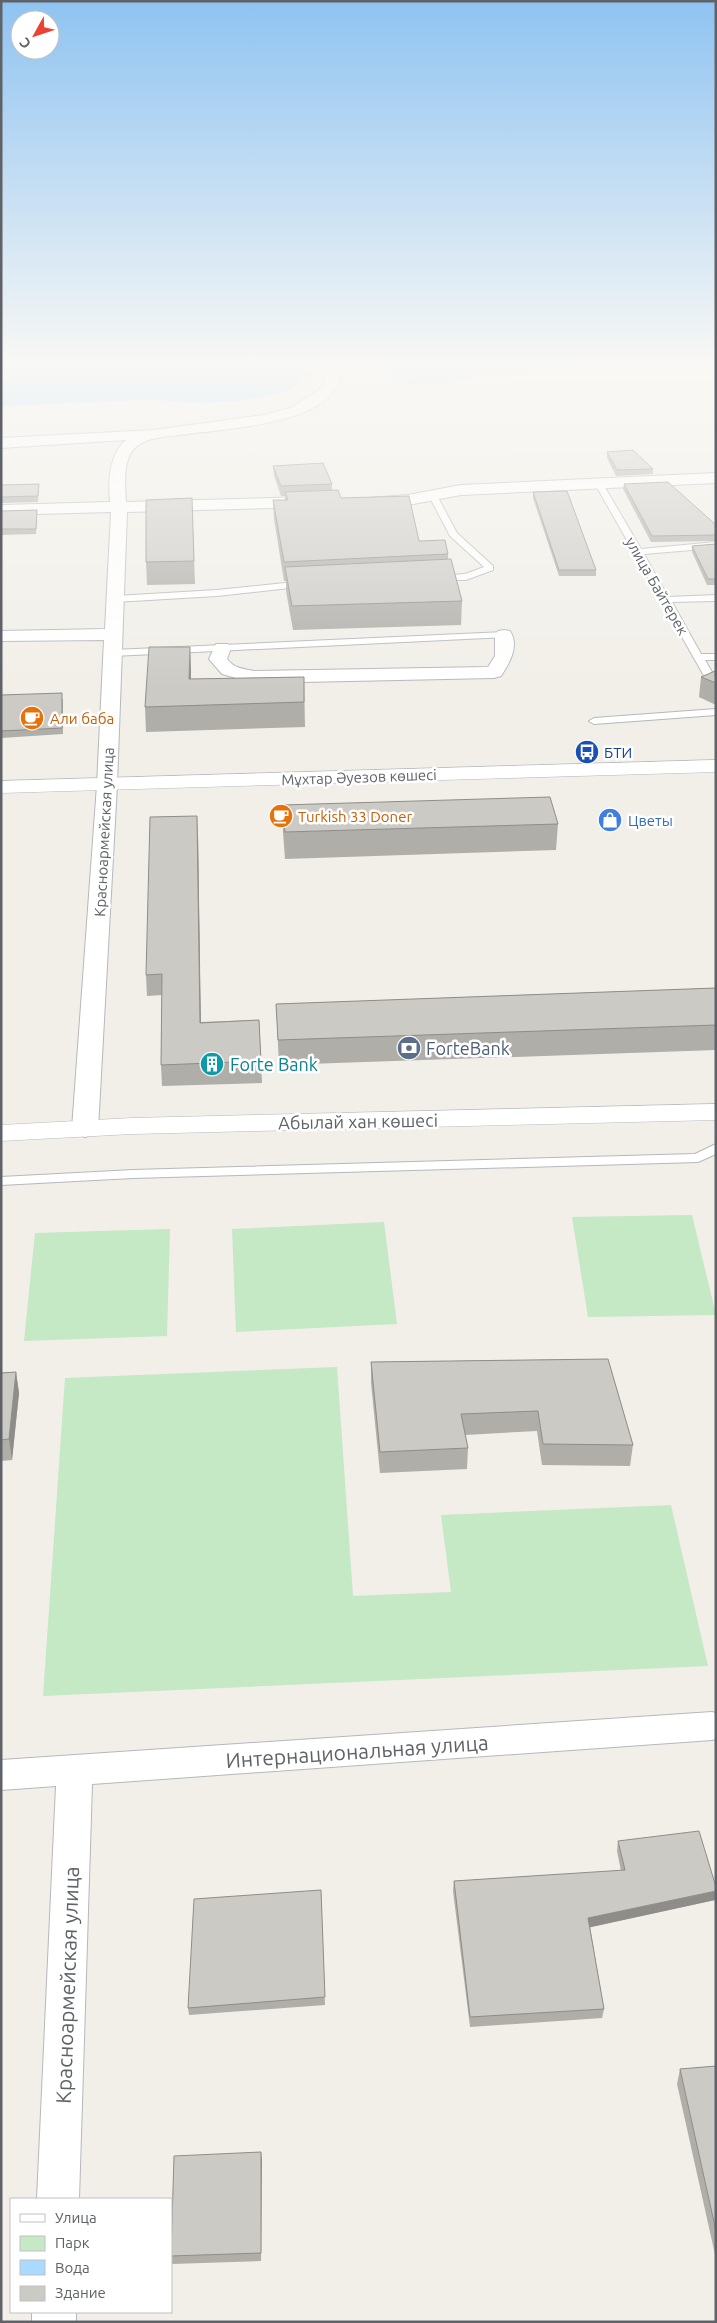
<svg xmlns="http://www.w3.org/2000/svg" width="717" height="2323" font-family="Ubuntu,sans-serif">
  <rect width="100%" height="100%" fill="#f1efe8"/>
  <!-- green -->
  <path fill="#c5e8c5" d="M692 1215 716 1315 588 1317 572 1217Z
    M384 1222 397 1324 236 1332 232 1229Z
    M170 1229 167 1336 24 1341 35 1233Z
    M337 1367 353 1596 451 1592 441 1515 671 1505 708 1666 43 1696 65 1378Z"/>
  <!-- water -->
  <path fill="#aadaff" d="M1 362H305L311 369 312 374 287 392 246 400 205 403 142 400 1 406Z
    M387 362H599L589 365 536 370 518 375 483 376 431 384H411L396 381 386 373Z"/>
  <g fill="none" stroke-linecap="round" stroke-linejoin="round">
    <!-- lane casing -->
    <g stroke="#b5b8bc" stroke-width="2">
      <path id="lane" d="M596 482 603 484 641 549 716 542V548L644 554 668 597 716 595V601L672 602 701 654H716V660H705L716 679V691L711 688 595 484Z
        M429 492H435L457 533 493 566V570L466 580H435V576L465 574 484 567 450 536 428 494Z
        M304 581 307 582V586L217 596 115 602 110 599 115 596 217 590Z
        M504 632 507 633V637L113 656 108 653 113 650Z
        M716 709V715L594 724 589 721 594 718Z
        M716 1144V1154L698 1162 133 1178 1 1185V1177L133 1170 695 1154Z"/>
    </g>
    <!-- street casing -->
    <g stroke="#b5b8bc" stroke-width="2">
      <path id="street" d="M335 362H349C343 372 338 388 330 396 299 426 222 429 180 435 165 437 144 437 133 450 123 462 125 487 126 502L308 497 314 499 316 502 314 505 308 507 127 512 117 785 98 1129 94 1134 85 1137 76 1134 72 1129 97 785 104 640 1 641V631L105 629 111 512 1 515V505L110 502C108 481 109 455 126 440L1 448V438L154 430 264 415 290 408 319 390Z
        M716 473V483L461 495 408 505 368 504 366 501 368 498 408 495 461 485Z
        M504 630 510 631C520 646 509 664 501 676L494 678 254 683 222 674 209 659 216 644H228L231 648 227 659C234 668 243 669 254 671L488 667 495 656V635L498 631Z
        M712 1712 716 1713V1739L712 1740 92 1784 79 2199H37L56 1786 1 1790V1760Z
        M32 2312H76V2322H32Z"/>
    </g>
    <!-- secondary casing -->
    <g stroke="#b6babf" stroke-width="1">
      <path id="secondary" d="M716 760V772L1 793V781Z
        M716 1104V1120L132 1134 1 1141V1125L132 1118Z"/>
    </g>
    <!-- lane -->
    <use href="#lane" fill="#fff" fill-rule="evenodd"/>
    <!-- street -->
    <use href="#street" fill="#fff" fill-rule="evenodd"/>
    <!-- secondary -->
    <use href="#secondary" fill="#fff" fill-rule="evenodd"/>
  </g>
  <!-- wall -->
  <path fill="#afaea9" d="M607 452 653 469V474L616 476 607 458Z
    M273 466 332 484V490L341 498 419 541 448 554V559L462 601 461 625 293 630 286 591V581H284L274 519 273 500H285V496H281L274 476Z
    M39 484 38 502 1 503V485Z
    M624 484 716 525V541L651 542 623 489Z
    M533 492 596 570V576H559L533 498Z
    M192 498 195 584 147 585 146 562Z
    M1 511 37 516 36 534 1 535Z
    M716 544V585H707L692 552V546Z
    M190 647 191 679 304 677 305 727 146 732 145 707Z
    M716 671V705L699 697 701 677Z
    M1 695 63 699V734L1 738Z
    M282 805 558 824 556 850 285 859 283 832Z
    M198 835 201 1022 259 1020 262 1083 162 1086 161 1065 162 995 147 996 146 975Z
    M716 988V1050L279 1065 276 1004Z
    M608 1359 633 1445 630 1466 542 1465 537 1431 465 1435 468 1448 467 1469 380 1473 371 1383V1362Z
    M16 1372 19 1393 12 1460 1 1461V1373Z
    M618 1841 716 1887 715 1900 590 1927 604 2009 602 2018 470 2027 453 1891 454 1881 621 1871 617 1851Z
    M321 1890 325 2005 189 2015 188 2008Z
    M716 2066V2259L677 2084 680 2069Z
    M261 2152V2261L172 2264 171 2250Z"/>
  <!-- shaded-wall -->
  <path fill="#8f8d8a" d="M190 647 191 671 190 704 189 679Z
    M197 816 198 835 201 1044 200 1023Z
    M16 1372 19 1393 12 1460 9 1439Z
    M716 1891 715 1900 587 1928 588 1918Z
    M261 2152 262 2160 261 2261Z"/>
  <!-- building -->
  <path fill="#cccac5" stroke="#8f8d8a" d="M633 450 653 469 617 470 607 452Z
    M323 463 332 484 281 486 273 466Z
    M668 482 716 525V535L652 536 624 484Z
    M39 484 38 496 1 497V485Z
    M338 490 341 498 409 496 419 541 445 540 448 554 284 562 273 500H288L285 492Z
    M567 491 596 570H559L533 492Z
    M192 498 194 561 146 562V500Z
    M37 510 36 529H1V511Z
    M716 544V579H708L692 546Z
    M451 559 462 601 292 606 285 567Z
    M149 647H190L189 679 304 677V702L145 707Z
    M715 671 716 683 701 677Z
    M62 693V728L1 731V695Z
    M550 797 558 824 285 832 282 805Z
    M197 816 200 1023 259 1020 261 1061 161 1065 162 974 146 975 150 817Z
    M716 988V1025L278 1040 276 1004Z
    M608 1359 633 1445 543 1444 538 1411 461 1414 468 1448 380 1452 371 1362Z
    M16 1372 9 1439 1 1440V1373Z
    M699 1831 716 1887V1891L588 1918 604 2009 470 2017 454 1881 625 1870 618 1841Z
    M321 1890 325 1997 188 2008 194 1899Z
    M716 2066V2231L680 2069Z
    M261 2152V2253L171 2256 174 2156Z"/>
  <!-- sky -->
  <linearGradient id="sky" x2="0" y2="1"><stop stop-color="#8fc3f1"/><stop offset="0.53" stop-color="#f9f8f5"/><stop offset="1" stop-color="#f9f8f5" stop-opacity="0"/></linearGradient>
  <rect width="717" height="688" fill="url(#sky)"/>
  <!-- icons -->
  <defs>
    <g id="cafe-disc" transform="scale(1.25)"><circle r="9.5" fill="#e8710a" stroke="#fff"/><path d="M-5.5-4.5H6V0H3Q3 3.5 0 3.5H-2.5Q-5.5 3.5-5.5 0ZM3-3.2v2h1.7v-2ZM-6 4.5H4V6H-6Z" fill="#fff"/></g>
    <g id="bus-disc" transform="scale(1.25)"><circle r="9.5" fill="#1a4fb4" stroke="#fff"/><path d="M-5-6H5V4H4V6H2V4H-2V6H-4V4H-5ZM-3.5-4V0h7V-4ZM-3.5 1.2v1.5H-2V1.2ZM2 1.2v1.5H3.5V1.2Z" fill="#fff"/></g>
    <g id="shop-disc" transform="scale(1.25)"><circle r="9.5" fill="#3f7fe0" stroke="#fff"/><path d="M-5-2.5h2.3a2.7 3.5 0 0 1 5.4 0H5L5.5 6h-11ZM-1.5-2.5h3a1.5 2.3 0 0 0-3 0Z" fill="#fff"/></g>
    <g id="bank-disc" transform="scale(1.25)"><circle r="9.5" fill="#5c6f8a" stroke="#fff"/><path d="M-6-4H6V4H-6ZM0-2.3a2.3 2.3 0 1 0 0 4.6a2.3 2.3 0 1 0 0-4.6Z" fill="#fff"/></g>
    <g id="building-disc" transform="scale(1.25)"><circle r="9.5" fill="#0f9aa8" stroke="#fff"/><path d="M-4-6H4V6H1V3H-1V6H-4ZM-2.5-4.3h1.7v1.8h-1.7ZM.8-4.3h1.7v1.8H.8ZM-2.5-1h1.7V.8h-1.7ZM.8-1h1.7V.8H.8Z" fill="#fff"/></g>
  </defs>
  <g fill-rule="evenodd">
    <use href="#cafe-disc" x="32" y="718"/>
    <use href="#bus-disc" x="587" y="752"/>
    <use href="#cafe-disc" x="281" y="816"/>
    <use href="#shop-disc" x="610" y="820"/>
    <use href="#bank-disc" x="409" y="1048"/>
    <use href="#building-disc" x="212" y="1064"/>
  </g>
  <g text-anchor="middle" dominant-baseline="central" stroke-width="5" stroke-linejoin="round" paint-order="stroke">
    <!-- far-street labels -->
    <g font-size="15" fill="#5f6368" stroke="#fff">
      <text transform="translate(657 586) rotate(60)">улица Байтерек</text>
      <text transform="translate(359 777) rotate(-2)">Мұхтар Әуезов көшесі</text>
      <text transform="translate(104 832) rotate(-87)">Красноармейская улица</text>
    </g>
    <!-- far-food labels -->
    <g font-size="15" fill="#c56008" stroke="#fff" text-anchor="start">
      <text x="50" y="718">Али баба</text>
      <text x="298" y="816">Turkish 33 Doner</text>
    </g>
    <!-- far-transit labels -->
    <g font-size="15" fill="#164399" stroke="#fff" text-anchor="start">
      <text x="604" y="752">БТИ</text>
    </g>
    <!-- far-shop labels -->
    <g font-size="15" fill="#366cbe" stroke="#fff" text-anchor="start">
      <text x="628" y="820">Цветы</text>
    </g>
    <!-- service labels -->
    <g font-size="18" fill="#4e5e75" stroke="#fff" text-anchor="start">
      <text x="426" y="1048">ForteBank</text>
    </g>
    <!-- culture labels -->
    <g font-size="18" fill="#0d838f" stroke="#fff" text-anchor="start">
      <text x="230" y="1064">Forte Bank</text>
    </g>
    <!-- street labels -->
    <g font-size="18" fill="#5f6368" stroke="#fff">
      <text transform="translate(358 1121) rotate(-1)">Абылай хан көшесі</text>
    </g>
    <!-- near-street labels -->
    <g font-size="21" fill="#5f6368" stroke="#fff">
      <text transform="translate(357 1751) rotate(-4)">Интернациональная улица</text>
      <text transform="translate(67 1985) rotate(-88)">Красноармейская улица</text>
    </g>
  </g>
  <!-- border -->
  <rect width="717" height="2323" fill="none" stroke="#5f6368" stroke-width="5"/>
  <!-- legend -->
  <rect x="10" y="2198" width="162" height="115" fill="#ffffff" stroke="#bfc1c3"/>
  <rect x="20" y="2214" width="25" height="8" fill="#ffffff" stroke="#bfc1c3"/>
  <text x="55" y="2223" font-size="15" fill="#5f6368">Улица</text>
  <rect x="20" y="2236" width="25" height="15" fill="#c5e8c5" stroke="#bfc1c3"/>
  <text x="55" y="2248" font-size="15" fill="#5f6368">Парк</text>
  <rect x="20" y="2260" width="25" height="15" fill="#aadaff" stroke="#bfc1c3"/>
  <text x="55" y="2273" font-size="15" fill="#5f6368">Вода</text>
  <rect x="20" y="2286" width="25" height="15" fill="#cccac5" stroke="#bfc1c3"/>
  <text x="55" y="2298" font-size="15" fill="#5f6368">Здание</text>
  <!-- north arrow -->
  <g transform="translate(35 35) rotate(230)"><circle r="24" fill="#ffffff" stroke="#bfc1c3"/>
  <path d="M0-4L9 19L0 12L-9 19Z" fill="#ea4335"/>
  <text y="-8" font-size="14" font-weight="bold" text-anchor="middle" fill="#5f6368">С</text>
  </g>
</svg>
